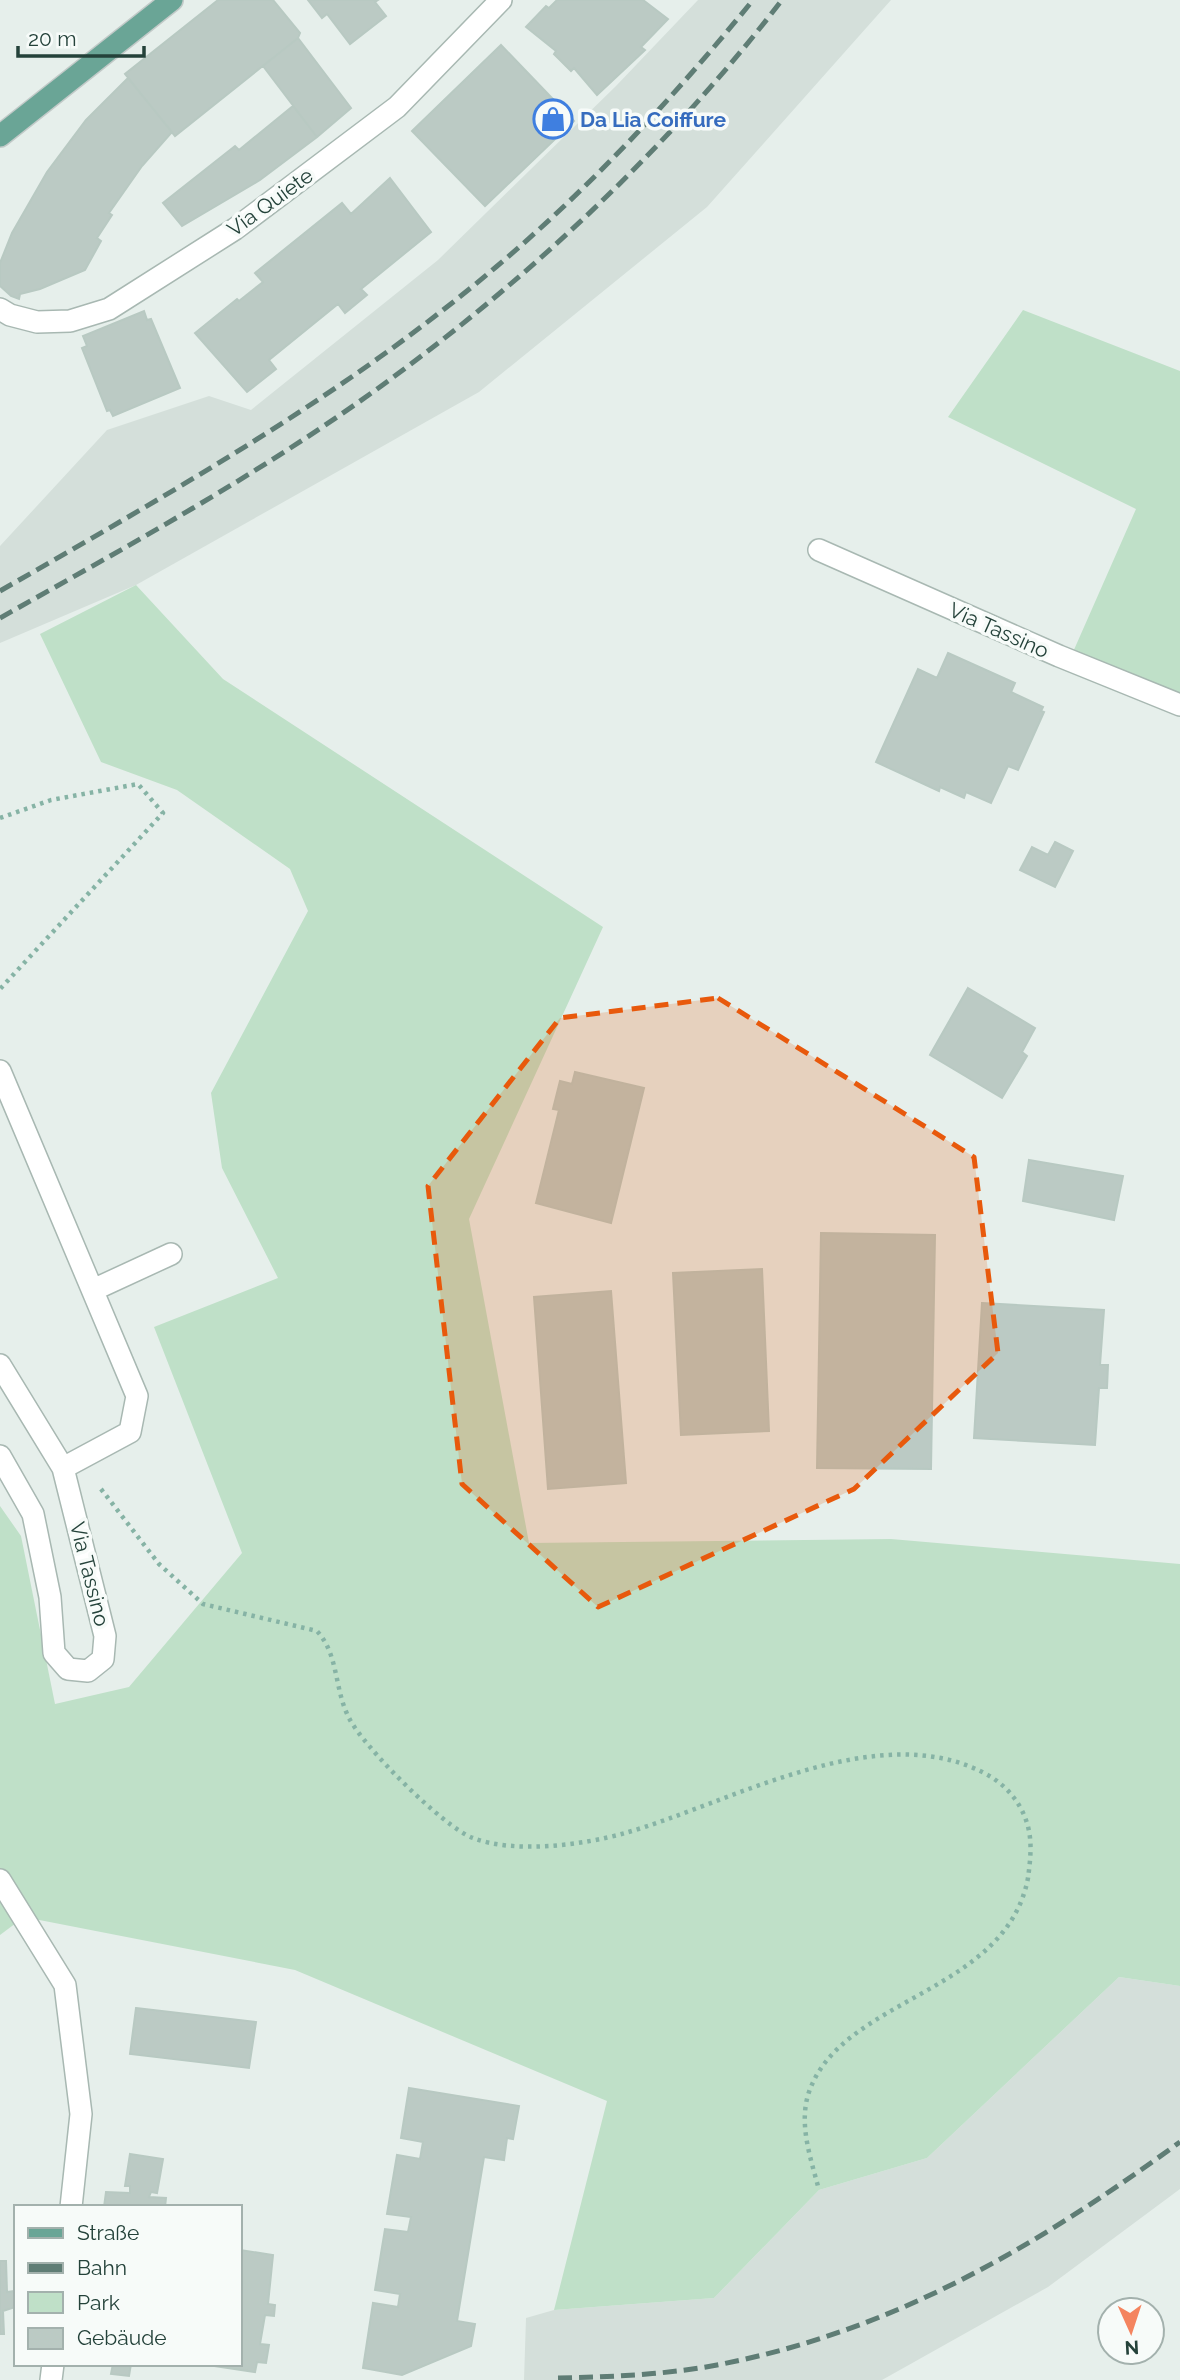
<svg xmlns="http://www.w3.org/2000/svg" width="1180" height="2380" font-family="Raleway,sans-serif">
  <rect width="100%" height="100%" fill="#e6efeb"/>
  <!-- built -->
  <path fill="#d4dfda" d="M698 0H891L707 207 479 392 136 585 0 643V546L107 430 209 396 251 410 438 260 616 86Z
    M1119 1977 1180 1986V2189L1048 2287 882 2380H524L526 2318 554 2310 714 2298 819 2190 927 2158Z"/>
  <!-- green -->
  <path fill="#bfe0c8" d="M1023 310 1180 371V694L1073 652 1136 509 948 417Z
    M136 585 223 679 603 927 469 1219 529 1543 891 1539 1180 1564V1986L1119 1977 927 2158 819 2190 714 2298 554 2310 607 2101 295 1970 24 1917 0 1935V1506L21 1536 55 1704 129 1687 242 1553 154 1327 278 1278 222 1168 211 1093 308 911 290 869 177 790 101 762 40 634Z"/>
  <!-- building -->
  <path fill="#bbcac4" stroke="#b8c9c2" stroke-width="2" d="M218 0H273L300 33 298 38 175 136 125 74Z
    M308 0H378L375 2 386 16 350 44 327 14 322 18Z
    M557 0H643L668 19 641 47 645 50 597 95 574 68 571 71 554 54 556 51 526 27 546 6 549 8Z
    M298 38 351 108 317 137 263 66Z
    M501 45 574 121 485 206 412 131Z
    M128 78 172 132 142 166 109 213 112 215 97 238 101 241 85 270 40 289 20 294 19 299 11 296 0 286V263L12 233 47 172 86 120Z
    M293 106 317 137 260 180 182 226 163 203 235 146 239 150Z
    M390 178 431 232 361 289 367 295 345 313 338 304 269 360 276 369 247 392 195 333 237 299 239 301 263 282 255 273 342 203 351 214Z
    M144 311 147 320 151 319 180 388 113 416 110 410 107 411 82 348 87 346 83 336Z
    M948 653 1015 683 1011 692 1043 707 1041 711 1044 712 1018 770 1008 766 991 803 966 792 964 798 940 787 939 791 876 762 918 669 937 678Z
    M1055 842 1073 851 1055 887 1020 870 1032 847 1048 855Z
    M968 988 1035 1028 1022 1052 1027 1056 1002 1098 930 1055Z
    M575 1072 644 1088 611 1223 536 1203 559 1110 553 1109 560 1081 572 1084Z
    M1029 1160 1123 1176 1114 1220 1023 1201Z
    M821 1233 935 1235 931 1469 817 1468Z
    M762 1269 769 1431 681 1435 673 1273Z
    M611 1291 626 1483 548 1489 534 1297Z
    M982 1303 1104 1310 1100 1365H1108L1107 1388H1099L1095 1445 974 1438Z
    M136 2008 256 2022 249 2068 130 2054Z
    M409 2088 519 2106 513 2139 507 2138 504 2160 484 2157 457 2321 475 2324 471 2346 402 2375 363 2368 373 2303 398 2307 400 2294 375 2290 385 2229 408 2232 411 2217 387 2214 397 2155 420 2159 423 2142 401 2138Z
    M130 2154 163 2159 157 2193 151 2192 149 2197 166 2198 165 2207H104L106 2192 130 2193V2186H125Z
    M240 2250 273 2255 268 2304 275 2305 274 2316 265 2315 260 2344 269 2345 266 2363 257 2362 255 2372 201 2364H240Z
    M0 2261H6L7 2292 15 2291V2307L3 2311 4 2334H0Z
    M113 2364H131L129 2376 111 2374Z"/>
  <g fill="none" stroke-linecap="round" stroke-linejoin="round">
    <!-- minor casing -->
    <g stroke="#a8b8b2" stroke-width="24">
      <path id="minor" d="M0 309 10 315 37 322 70 321 109 309 235 229 397 107 501 0
        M819 550 1059 656 1180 705
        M0 1071 137 1396 130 1432 63 1468
        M93 1290 171 1254
        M0 1365 63 1468 105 1636 103 1659 88 1671 68 1669 54 1653 50 1597 33 1514 0 1456
        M0 1880 65 1985 81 2114 71 2207
        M51 2380 53 2364"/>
    </g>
    <!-- major casing -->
    <g stroke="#c2cac8" stroke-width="24">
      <path id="major" d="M0 136 172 0"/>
    </g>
    <!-- path -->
    <path stroke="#86b3a5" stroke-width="4.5" stroke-dasharray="3.5 5" stroke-linecap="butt" d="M0 818 51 800 138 784 163 813 0 989
      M101 1489 159 1564 203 1604 317 1631C339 1655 334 1689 349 1718 363 1746 443 1827 473 1838 515 1854 583 1845 625 1833 731 1803 878 1716 986 1774 1008 1786 1024 1806 1029 1831 1032 1846 1030 1863 1028 1878 1006 1994 842 1997 809 2092 798 2124 811 2159 819 2190"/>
    <!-- minor -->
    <use href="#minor" stroke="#fff" stroke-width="21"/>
    <!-- major -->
    <use href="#major" stroke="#6aa596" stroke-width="21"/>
    <!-- rail -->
    <path stroke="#5f7d75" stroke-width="5" stroke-dasharray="14 7" stroke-linecap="butt" d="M0 591C172 492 345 395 496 267 591 187 675 96 753 0
      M0 618C130 545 263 472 384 384 533 275 669 147 782 0
      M558 2378C608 2377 657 2375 706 2367 887 2335 1033 2249 1180 2142"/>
  </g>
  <!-- marked area -->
  <path fill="#e8590c" fill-opacity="0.2" stroke="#e8590c" stroke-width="5" stroke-dasharray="14 9" stroke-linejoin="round" d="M718 998 974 1157 998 1353 854 1489 598 1607 462 1484 428 1186 560 1018Z"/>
  <!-- icons -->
  <defs>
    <g id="shop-ring" transform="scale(2.0125)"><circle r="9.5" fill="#f7fbf9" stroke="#3f7fe0" stroke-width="1.5"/><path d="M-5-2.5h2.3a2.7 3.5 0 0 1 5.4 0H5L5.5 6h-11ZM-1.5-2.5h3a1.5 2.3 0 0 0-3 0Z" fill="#3f7fe0"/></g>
  </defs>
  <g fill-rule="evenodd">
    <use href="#shop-ring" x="553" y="119"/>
  </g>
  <g text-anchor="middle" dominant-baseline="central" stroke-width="7" stroke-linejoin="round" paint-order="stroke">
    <!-- shop labels -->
    <g font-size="21" font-weight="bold" fill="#366cbe" stroke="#f7fbf9" text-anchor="start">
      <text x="580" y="119">Da Lia Coiffure</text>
    </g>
    <!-- street labels -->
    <g font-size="21" fill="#24423a" stroke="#f7fbf9">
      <text transform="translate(270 202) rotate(-36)">Via Quiete</text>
      <text transform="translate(999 630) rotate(24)">Via Tassino</text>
      <text transform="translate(90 1574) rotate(76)">Via Tassino</text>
    </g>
  </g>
  <!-- legend -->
  <rect x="14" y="2205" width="228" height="161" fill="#f7fbf9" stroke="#a3b1ad" stroke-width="2"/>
  <rect x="28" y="2228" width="35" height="10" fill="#6aa596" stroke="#a3b1ad" stroke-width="2"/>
  <text x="77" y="2240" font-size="21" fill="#24423a">Straße</text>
  <rect x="28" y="2263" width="35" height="10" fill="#5f7d75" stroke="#a3b1ad" stroke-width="2"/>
  <text x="77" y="2275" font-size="21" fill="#24423a">Bahn</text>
  <rect x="28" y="2292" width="35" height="21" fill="#bfe0c8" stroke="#a3b1ad" stroke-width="2"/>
  <text x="77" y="2310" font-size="21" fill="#24423a">Park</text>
  <rect x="28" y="2328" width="35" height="21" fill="#bbcac4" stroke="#a3b1ad" stroke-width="2"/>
  <text x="77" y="2345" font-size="21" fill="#24423a">Gebäude</text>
  <!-- north arrow -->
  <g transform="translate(1131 2331) rotate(177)"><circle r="33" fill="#f7fbf9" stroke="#a3b1ad" stroke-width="2"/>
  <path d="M0-5L12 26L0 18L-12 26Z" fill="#f4845f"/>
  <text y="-10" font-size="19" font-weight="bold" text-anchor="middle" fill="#24423a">N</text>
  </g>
  <!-- scale -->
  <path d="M18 46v10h126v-10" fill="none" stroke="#24423a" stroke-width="3.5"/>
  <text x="28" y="46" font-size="21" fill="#24423a" stroke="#f7fbf9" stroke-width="5" paint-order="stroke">20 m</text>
</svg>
